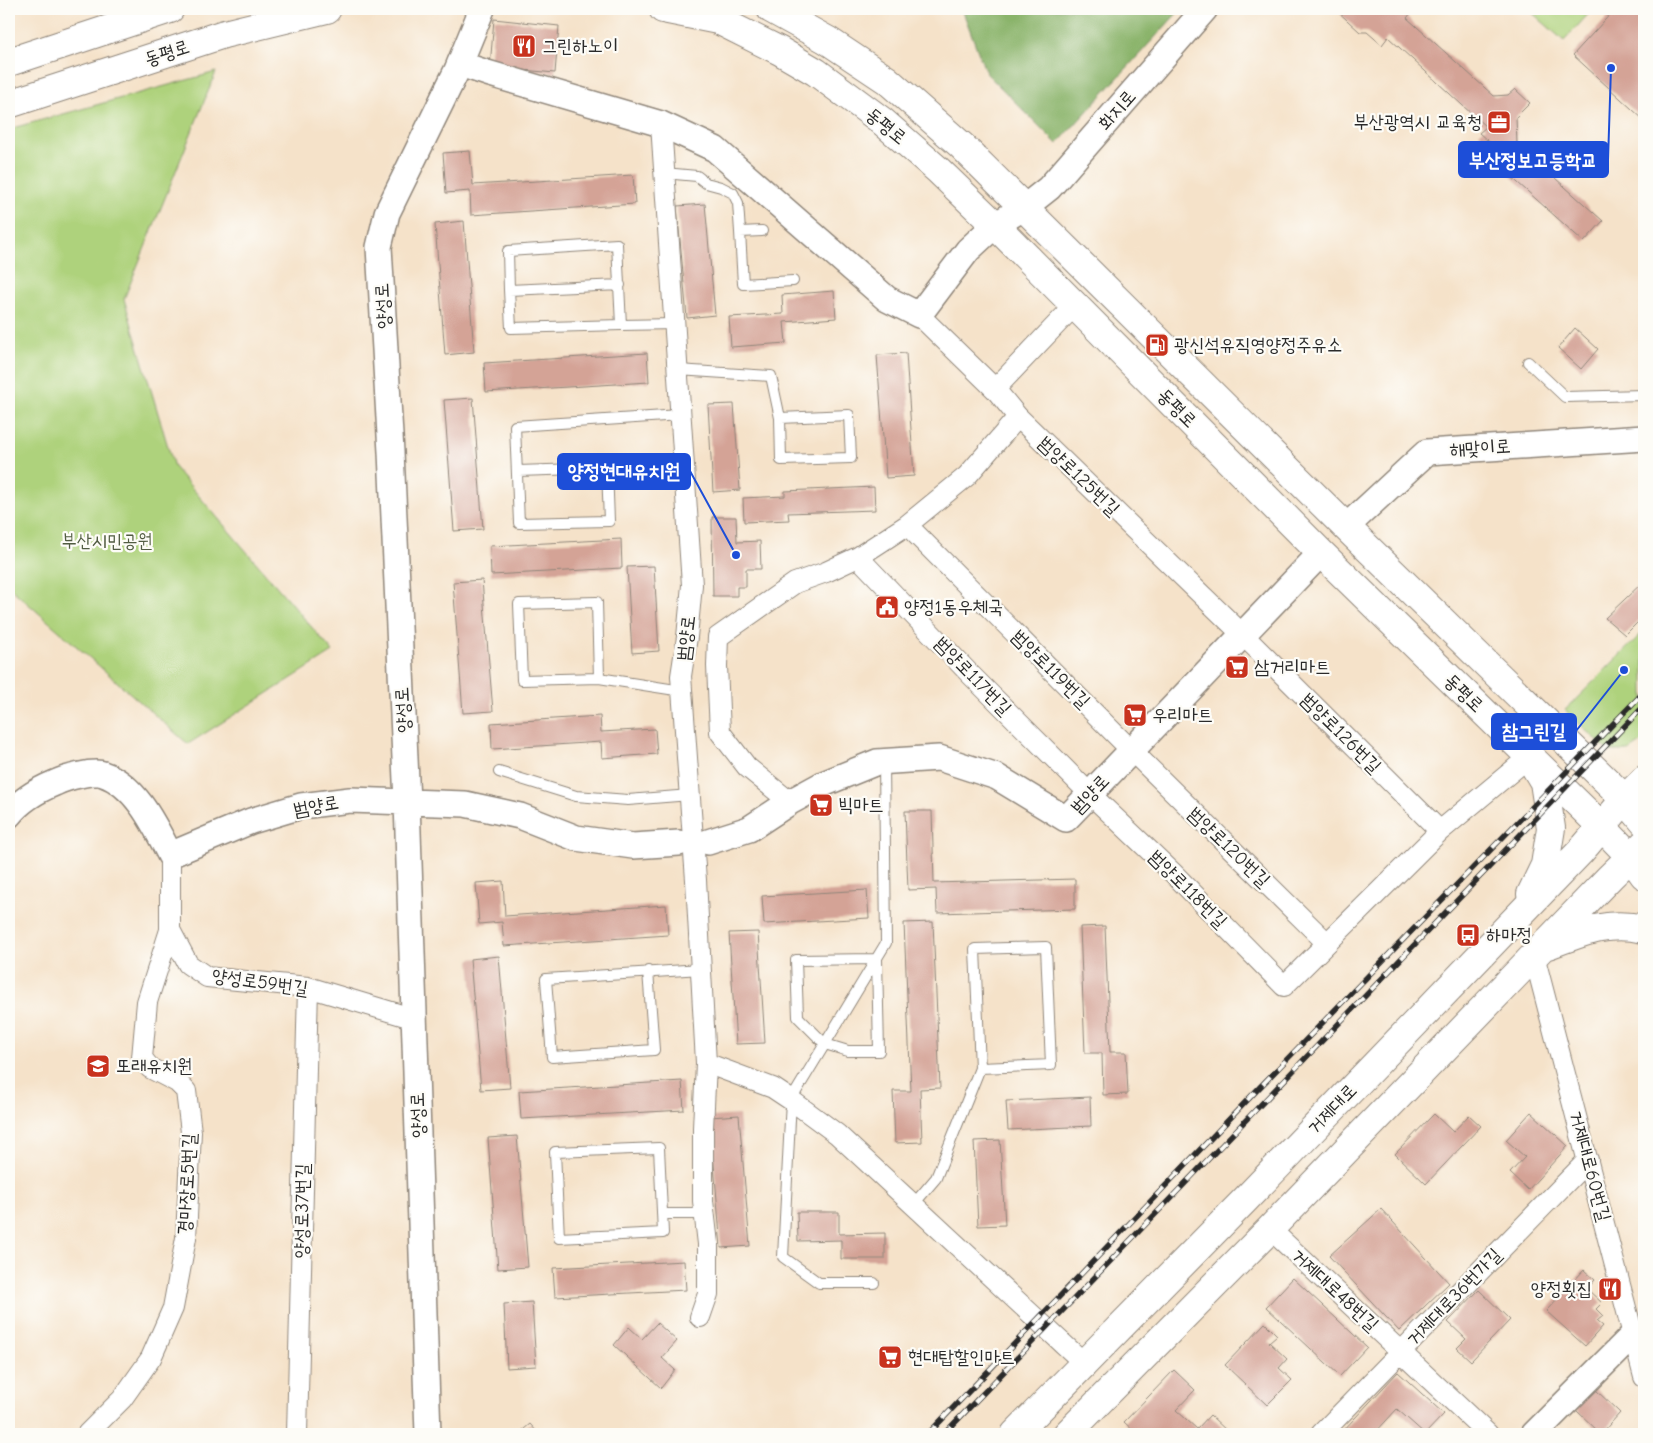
<svg xmlns="http://www.w3.org/2000/svg" width="1653" height="1443" font-family="'Comic Neue','Poor Story',sans-serif">
  <rect width="100%" height="100%" fill="#fdfcf7"/>
  <filter id="ink" filterUnits="userSpaceOnUse"><feTurbulence type="fractalNoise" baseFrequency=".02" numOctaves="2"/><feDisplacementMap in="SourceGraphic" scale="10" xChannelSelector="R" yChannelSelector="G"/><feConvolveMatrix kernelMatrix="1 2 1 2 8 2 1 2 1" color-interpolation-filters="sRGB"/></filter>
  <filter id="wash" filterUnits="userSpaceOnUse"><feTurbulence type="fractalNoise" baseFrequency=".0096" numOctaves="4" result="noise"/><feDisplacementMap in="SourceGraphic" scale="20" xChannelSelector="R" yChannelSelector="G"/><feGaussianBlur stdDeviation="1.12" result="paint"/><feColorMatrix in="noise" values="0 0 0 0 0 0 0 0 0 0 0 0 0 0 0 0 0 1.4 0 .05"/><feComposite in="paint" operator="in"/></filter>
  <g filter="url(#wash)">
    <rect width="100%" height="100%" fill="#f5e2c9"/>
    <!-- green -->
    <path fill="#aed27b" stroke="#6c7e53" d="M1528 9H1593L1564 41Z
      M216 72 124 299 174 467 333 652 188 744 9 587V129Z
      M1644 631V741L1629 751H1608L1565 710Z"/>
    <!-- forest -->
    <path fill="#8ab46b" stroke="#5a704b" d="M962 9H1181L1057 144 986 73Z"/>
    <g id="blocks">
      <!-- building -->
      <path fill="#d4a396" d="M1335 9H1406L1411 13 1407 18 1494 96 1508 95 1515 89 1530 103 1516 117 1517 144 1603 221 1584 242 1489 157 1496 148 1479 133 1486 127 1388 37 1382 45 1367 32H1360Z
        M1615 9H1644V120L1573 55Z
        M494 19 559 26 555 73 490 67Z
        M470 151 473 185 633 175 635 204 471 215 470 191 446 193 443 153Z
        M705 204 715 315 687 318 677 206Z
        M464 221 474 352 445 355 435 224Z
        M834 291 836 318 784 322 786 343 731 347 729 317 783 314 782 295Z
        M1575 328 1598 349 1581 369 1558 348Z
        M647 353 649 382 486 392 484 363Z
        M906 353 914 476 886 478 877 355Z
        M473 398 483 529 454 531 444 400Z
        M734 404 740 490 713 492 708 405Z
        M874 487 875 510 788 513 789 520 744 522 743 498 785 496V491Z
        M712 517H736L737 542 760 541 761 569H746V587H737V596H713Z
        M621 539 622 568 491 575 490 546Z
        M654 566 659 651 632 653 627 567Z
        M482 580 493 711 463 713 453 582Z
        M1644 581V616L1625 635 1605 618Z
        M600 716 601 732 655 729 657 754 602 758 601 742 492 749 491 723Z
        M905 811H932L934 883 1075 879V909L937 913 936 889 908 890Z
        M503 881 505 916 666 905 668 935 504 946 502 922 479 924 476 883Z
        M867 890 869 918 764 924 762 896Z
        M933 922 940 1088 920 1089 922 1142 895 1143 893 1091H911L904 923Z
        M1105 926 1110 1052H1126L1128 1094 1103 1095 1102 1053H1085L1080 927Z
        M758 932 765 1043 736 1044 729 933Z
        M499 956 510 1088 481 1090 470 959Z
        M682 1081 684 1110 521 1119 519 1091Z
        M1090 1097 1091 1126 1008 1130 1006 1101Z
        M1531 1112 1568 1146 1528 1190 1510 1173 1525 1157 1506 1140Z
        M1434 1114 1453 1132 1469 1115 1481 1126 1426 1184 1395 1154Z
        M739 1115 750 1246 721 1248 710 1117Z
        M517 1136 528 1267 498 1269 488 1138Z
        M1000 1140 1005 1225 978 1226 974 1141Z
        M1381 1209 1449 1283 1399 1331 1329 1256Z
        M797 1212H839V1234L885 1233V1259H841V1240L798 1241Z
        M684 1261 686 1290 555 1297 553 1268Z
        M1584 1270 1595 1280 1587 1289 1602 1303 1596 1309 1603 1316 1597 1321 1603 1326 1585 1346 1546 1311Z
        M1293 1278 1367 1347 1340 1376 1266 1307Z
        M1479 1290 1510 1320 1471 1361 1457 1348 1466 1339 1448 1322Z
        M532 1302 536 1366 507 1368 504 1304Z
        M657 1323 677 1341 662 1358 675 1370 661 1388 614 1345 629 1327 642 1339Z
        M1265 1323 1277 1335 1269 1342 1287 1359 1279 1368 1292 1380 1267 1405 1225 1365Z
        M1174 1370 1195 1390 1176 1410 1197 1429 1210 1415 1230 1434H1137L1124 1422Z
        M1398 1372 1444 1414 1425 1434 1397 1409 1374 1434H1340Z
        M1594 1388 1620 1413 1601 1434 1575 1409Z
        M530 1424 539 1434H518Z"/>
    </g>
  </g>
  <g filter="url(#ink)">
    <use href="#blocks" fill-opacity="0" stroke="#90867a" stroke-width="1"/>
    <g fill="none" stroke-linecap="round" stroke-linejoin="round">
      <!-- service casing -->
      <g stroke="#90867a" stroke-width="12">
        <path id="service" d="M664 173 697 176 706 183 721 187 733 193 738 203 740 232 762 231
          M740 232 743 284 793 281
          M509 290 508 251 617 244 621 325 511 328 509 290 620 285
          M621 325 675 324
          M1528 362 1565 397 1644 395
          M678 370 771 376 780 418 781 460 851 458 849 415 780 418
          M518 471 607 468 609 521 519 523 515 426 680 415
          M597 602 599 678 522 680 519 604Z
          M599 678 682 691
          M499 772 576 796 628 800 690 795
          M1046 947 1051 1065 980 1068 975 949Z
          M877 959 879 1051H848L825 1044 798 1017 796 960Z
          M648 971 654 1050 552 1057 546 979 701 969
          M659 1148 663 1233 559 1238 555 1152Z
          M913 1205 936 1178 980 1068
          M662 1214H704
          M874 1283H819L783 1257 791 1100 886 943 884 762"/>
      </g>
      <!-- minor casing -->
      <g stroke="#90867a" stroke-width="22">
        <path id="minor" d="M661 124 692 585 687 637 681 676 696 880 706 1063 773 1088 791 1100 837 1134 1084 1363
          M919 315 995 389 1018 417 1242 634 1440 831
          M995 389 1074 306
          M907 525 1131 750 1327 943
          M858 557 970 674 1090 794 1173 873 1284 986 1440 831 1529 757
          M790 802 747 767 720 732 717 666 718 637 795 583 826 572 858 557 907 525 967 476 1018 417
          M170 855V930L188 964 207 977 308 987 415 1019
          M1534 955 1644 1377
          M1270 1229 1488 1434
          M700 1317 708 1294V1244L703 1201V1128L706 1063
          M87 1434 122 1399 151 1358 173 1308 186 1238 191 1132 186 1091 177 1082 150 1068 142 1058 147 1002 170 930
          M297 1434 308 987
          M1321 1434 1588 1160"/>
      </g>
      <!-- tertiary casing -->
      <g stroke="#90867a" stroke-width="28">
        <path id="tertiary" d="M460 64 487 73 661 124 715 149 887 299 919 315 968 250 995 225 1025 207 1049 188 1205 9
          M1346 527 1427 452 1644 438
          M9 815C21 800 38 790 55 783 65 778 94 770 103 774 136 785 155 826 170 855L251 821 301 806 350 800 465 804 520 816 576 838 633 846 679 843
          M708 842 749 829 790 802 823 784 877 762 939 758 997 777 1066 819 1321 553
          M428 1434 407 802 391 452 379 247 387 213 457 70 482 9
          M1534 1434 1633 1335 1644 1332"/>
      </g>
      <!-- secondary casing -->
      <g stroke="#90867a" stroke-width="30">
        <path id="secondary" d="M663 9 718 20 780 51 816 72 882 121 938 170 995 225 1321 553 1602 827 1631 857 1644 875
          M771 9 827 40 887 80 962 146 1346 527 1625 799 1644 822
          M9 62 170 9
          M9 104 224 34 327 9"/>
      </g>
      <!-- primary casing -->
      <g stroke="#90867a" stroke-width="30">
        <path id="primary" d="M1529 757 1544 782 1551 828 1545 865 1531 894
          M1548 945C1583 932 1606 921 1644 929
          M1015 1434 1244 1201 1581 851 1625 799 1644 780
          M1067 1434 1270 1229 1610 877 1644 844"/>
      </g>
      <!-- service -->
      <use href="#service" stroke="#fff" stroke-width="10"/>
      <!-- minor -->
      <use href="#minor" stroke="#fff" stroke-width="20"/>
      <!-- tertiary -->
      <use href="#tertiary" stroke="#fff" stroke-width="25"/>
      <!-- secondary -->
      <use href="#secondary" stroke="#fff" stroke-width="28"/>
      <!-- primary -->
      <use href="#primary" stroke="#fff" stroke-width="28"/>
      <!-- rail casing -->
      <g stroke="#2b2b2b" stroke-width="5.5">
        <path id="rail" d="M928 1434 1259 1088 1644 692
          M944 1434 1644 706"/>
      </g>
      <!-- rail -->
      <use href="#rail" stroke="#fdfcf7" stroke-width="4" stroke-dasharray="11" stroke-linecap="butt"/>
    </g>
  </g>
  <!-- icons -->
  <defs>
    <g id="restaurant-square" transform="scale(1.25)"><rect x="-9" y="-9" width="18" height="18" rx="4" fill="#c8321e" stroke="#fdfcf7"/><path d="M-5-6h1v4h1v-4h1v4h1v-4h1v5L-1.5 .5V6h-2V.5L-5-1ZM5-6V6H3V1.5H1.5Q1.5-4 5-6Z" fill="#fff"/></g>
    <g id="office-square" transform="scale(1.25)"><rect x="-9" y="-9" width="18" height="18" rx="4" fill="#c8321e" stroke="#fdfcf7"/><path d="M-6-3h4V-5.5h4V-3h4V5H-6ZM-1-4.5V-3h2v-1.5ZM-6 0V1H6V0Z" fill="#fff"/></g>
    <g id="fuel-square" transform="scale(1.25)"><rect x="-9" y="-9" width="18" height="18" rx="4" fill="#c8321e" stroke="#fdfcf7"/><path d="M-5.5-6h7V0h2V4h1.3V-2.5L3-4.5l.8-.8L6-3V5H2.5V1h-1V6h-7ZM-4.2-4.7v3.2H.2V-4.7Z" fill="#fff"/></g>
    <g id="civic-square" transform="scale(1.25)"><rect x="-9" y="-9" width="18" height="18" rx="4" fill="#c8321e" stroke="#fdfcf7"/><path d="M-.6-6.5H3V-4.5H.6V-3L4-1V1h2V6H-6V1h2V-1L-.6-3ZM-1.2 2.5V6h2.4V2.5Z" fill="#fff"/></g>
    <g id="supermarket-square" transform="scale(1.25)"><rect x="-9" y="-9" width="18" height="18" rx="4" fill="#c8321e" stroke="#fdfcf7"/><path d="M-6-5.5h2.5l.6 2H6L4.5 2H-2.5L-4.4-4H-6ZM-1.5 3.2a1.3 1.3 0 1 0 .1 0ZM3 3.2a1.3 1.3 0 1 0 .1 0Z" fill="#fff"/></g>
    <g id="bus-square" transform="scale(1.25)"><rect x="-9" y="-9" width="18" height="18" rx="4" fill="#c8321e" stroke="#fdfcf7"/><path d="M-5-6H5V4H4V6H2V4H-2V6H-4V4H-5ZM-3.5-4V0h7V-4ZM-3.5 1.2v1.5H-2V1.2ZM2 1.2v1.5H3.5V1.2Z" fill="#fff"/></g>
    <g id="school-square" transform="scale(1.25)"><rect x="-9" y="-9" width="18" height="18" rx="4" fill="#c8321e" stroke="#fdfcf7"/><path d="M0-5L7-2L0 1L-7-2ZM-4 1L0 2.5L4 1V4Q0 6-4 4Z" fill="#fff"/></g>
  </defs>
  <g fill-rule="evenodd">
    <use href="#restaurant-square" x="524" y="46"/>
    <use href="#office-square" x="1499" y="122"/>
    <use href="#fuel-square" x="1157" y="345"/>
    <use href="#civic-square" x="887" y="607"/>
    <use href="#supermarket-square" x="1237" y="667"/>
    <use href="#supermarket-square" x="1135" y="715"/>
    <use href="#supermarket-square" x="821" y="805"/>
    <use href="#bus-square" x="1468" y="935"/>
    <use href="#school-square" x="98" y="1066"/>
    <use href="#restaurant-square" x="1610" y="1289"/>
    <use href="#supermarket-square" x="890" y="1357"/>
  </g>
  <g text-anchor="middle" dominant-baseline="central" stroke-width="4.5" stroke-linejoin="round" paint-order="stroke">
    <!-- poi labels -->
    <g font-size="19" fill="#2b2b2b" stroke="#fdfcf7" text-anchor="start">
      <text x="542" y="46">그린하노이</text>
      <text x="1482" y="122" text-anchor="end">부산광역시 교육청</text>
      <text x="1174" y="345">광신석유직영양정주유소</text>
      <text x="904" y="607">양정1동우체국</text>
      <text x="1254" y="667">삼거리마트</text>
      <text x="1152" y="715">우리마트</text>
      <text x="838" y="805">빅마트</text>
      <text x="1486" y="935">하마정</text>
      <text x="116" y="1066">또래유치원</text>
      <text x="1592" y="1289" text-anchor="end">양정횟집</text>
      <text x="908" y="1357">현대탑할인마트</text>
    </g>
    <!-- street labels -->
    <g font-size="19" fill="#2b2b2b" stroke="#fdfcf7">
      <text transform="translate(167 53) rotate(-18)">동평로</text>
      <text transform="translate(1117 110) rotate(-49)">화지로</text>
      <text transform="translate(886 126) rotate(39)">동평로</text>
      <text transform="translate(383 306) rotate(-93)">양성로</text>
      <text transform="translate(1177 408) rotate(45)">동평로</text>
      <text transform="translate(1480 448) rotate(-4)">해맞이로</text>
      <text transform="translate(1079 476) rotate(44)">범양로125번길</text>
      <text transform="translate(686 638) rotate(-83)">범양로</text>
      <text transform="translate(1051 669) rotate(45)">범양로119번길</text>
      <text transform="translate(973 676) rotate(46)">범양로117번길</text>
      <text transform="translate(1464 693) rotate(44)">동평로</text>
      <text transform="translate(403 710) rotate(-93)">양성로</text>
      <text transform="translate(1341 733) rotate(45)">범양로126번길</text>
      <text transform="translate(1090 794) rotate(-46)">범양로</text>
      <text transform="translate(316 806) rotate(-10)">범양로</text>
      <text transform="translate(1229 847) rotate(44)">범양로120번길</text>
      <text transform="translate(1188 889) rotate(45)">범양로118번길</text>
      <text transform="translate(260 982) rotate(8)">양성로59번길</text>
      <text transform="translate(1332 1109) rotate(-46)">거제대로</text>
      <text transform="translate(418 1115) rotate(-92)">양성로</text>
      <text transform="translate(1590 1166) rotate(75)">거제대로60번길</text>
      <text transform="translate(187 1184) rotate(-87)">경마장로5번길</text>
      <text transform="translate(302 1211) rotate(-89)">양성로37번길</text>
      <text transform="translate(1335 1290) rotate(43)">거제대로48번길</text>
      <text transform="translate(1454 1297) rotate(-46)">거제대로36번가길</text>
    </g>
    <!-- park labels -->
    <g font-size="19" fill="#525d43" stroke="#fdfcf7">
      <text x="107" y="541">부산시민공원</text>
    </g>
  </g>
  <!-- callouts -->
  <path fill="none" stroke="#1d4ed8" stroke-width="2" d="M1611 68L1608 160M736 555L690 471M1624 670L1576 731"/>
  <g fill="#1d4ed8" stroke="#fdfcf7" stroke-width="2">
    <circle cx="1611" cy="68" r="5"/>
    <circle cx="736" cy="555" r="5"/>
    <circle cx="1624" cy="670" r="5"/>
  </g>
  <g fill="#1d4ed8" stroke="#1d4ed8" stroke-width="2">
    <rect x="1459" y="142" width="149" height="35" rx="5"/>
    <rect x="558" y="454" width="132" height="35" rx="5"/>
    <rect x="1492" y="714" width="84" height="35" rx="5"/>
  </g>
  <g font-size="20" text-anchor="middle" font-weight="bold" fill="#fff">
    <text x="1533" y="167">부산정보고등학교</text>
    <text x="624" y="478">양정현대유치원</text>
    <text x="1534" y="738">참그린길</text>
  </g>
  <!-- margin -->
  <rect width="1653" height="1443" fill="none" stroke="#fdfcf7" stroke-width="30"/>
</svg>
